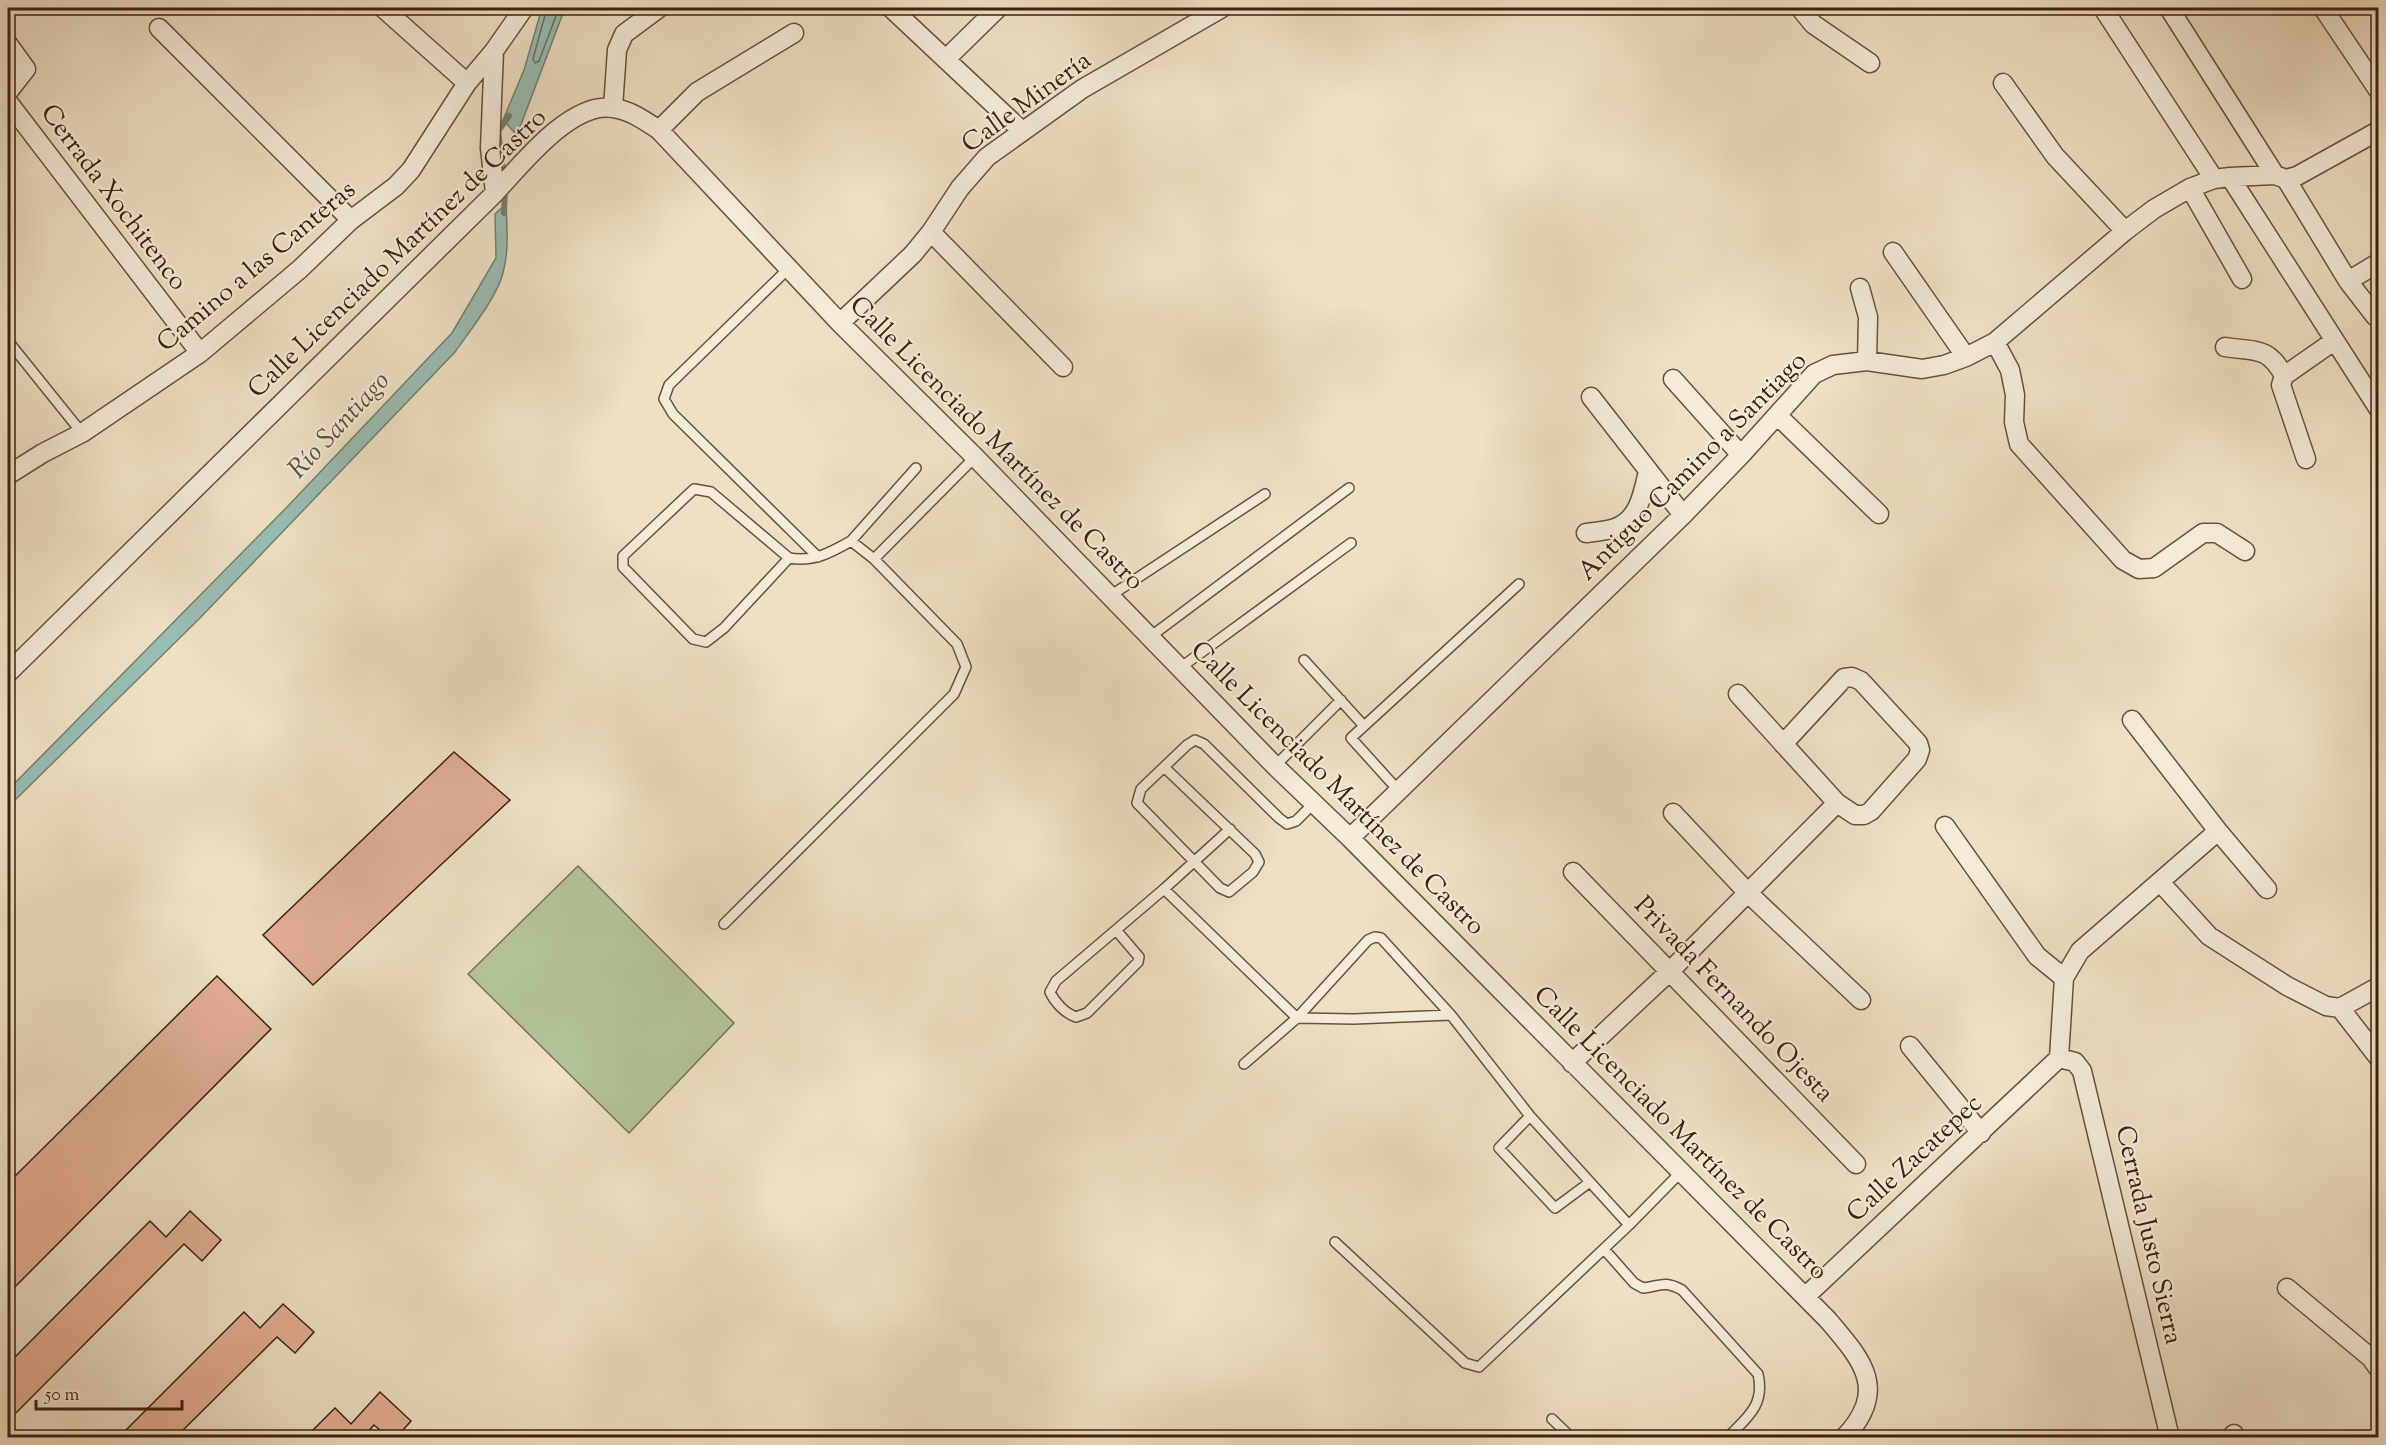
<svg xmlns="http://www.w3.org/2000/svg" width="2386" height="1445" font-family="'Sorts Mill Goudy',serif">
  <rect width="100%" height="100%" fill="#eee0c4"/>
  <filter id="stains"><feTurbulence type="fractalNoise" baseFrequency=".00333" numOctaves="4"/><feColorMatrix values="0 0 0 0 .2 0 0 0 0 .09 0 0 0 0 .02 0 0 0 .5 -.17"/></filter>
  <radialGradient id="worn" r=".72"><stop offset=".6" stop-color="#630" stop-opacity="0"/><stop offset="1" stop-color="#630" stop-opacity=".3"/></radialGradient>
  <!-- green -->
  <path fill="#b3c399" stroke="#777252" stroke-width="1.5" d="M578 866 734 1023 629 1133 468 974Z"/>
  <!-- water -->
  <path fill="#99bdb4" stroke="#737f71" stroke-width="1.5" d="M542 8H565L517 135 503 120 524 70Z
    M506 204C507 227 509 251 503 273 497 297 469 332 455 352L199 619 8 807V790L288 506 452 333 496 258 495 214Z"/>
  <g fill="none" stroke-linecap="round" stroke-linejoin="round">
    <!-- shore -->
    <path stroke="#6a7060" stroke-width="1.5" d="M547 8 533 59 535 63 539 61 559 8"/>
    <!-- stream -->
    <path stroke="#737f71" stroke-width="6" d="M504 177 498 131 509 116
      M504 213 505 187"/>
  </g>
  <!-- building -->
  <path fill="#e1ae95" stroke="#3b220c" stroke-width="1.5" d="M454 752 510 800 313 985 263 935Z
    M217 976 271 1029 8 1294V1183Z
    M190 1211 221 1240 202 1261 184 1244 8 1421V1364L150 1221 166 1237Z
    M283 1304 314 1332 295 1353 277 1337 176 1437H119L244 1312 260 1328Z
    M380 1392 411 1421 397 1437H388L374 1425 364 1436 365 1437H306L335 1408 351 1424Z"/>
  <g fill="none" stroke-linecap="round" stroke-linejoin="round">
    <!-- service casing -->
    <g stroke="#68523a" stroke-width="12">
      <path id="service" d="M789 268 669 385 664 399 673 414 818 557
        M8 341 82 433
        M789 558 724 628 706 642 693 639 623 567V556L694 489 711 492 789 558C814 562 830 553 851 541
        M874 559 851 541 916 468
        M1110 596 1265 494
        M1150 637 1349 488
        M1304 660 1364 726
        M1180 668 1351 543
        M1275 766 1341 700
        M1164 767 1255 854 1259 862 1253 872 1229 892 1220 888 1137 803 1141 789 1187 745 1195 740 1204 744 1279 818 1287 824 1296 821 1314 803
        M1398 790 1351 738 1519 584
        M1164 889 1297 1018 1368 940 1375 937 1381 938 1451 1015
        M724 924 954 694 966 667 957 644 874 559 975 457
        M1116 930 1139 957 1138 962 1087 1013 1076 1017C1065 1013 1055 1003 1050 992L1056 981 1164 889 1230 829
        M1244 1064 1297 1018 1354 1019 1451 1015 1530 1116 1629 1225
        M1530 1116 1499 1148 1555 1208 1590 1182
        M1335 1242 1465 1363 1479 1367 1629 1225 1682 1171
        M1604 1249 1634 1283 1643 1288C1661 1286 1664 1280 1682 1290L1758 1374C1765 1405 1748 1417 1727 1438
        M1552 1419 1572 1438"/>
    </g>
    <!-- minor casing -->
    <g stroke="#68523a" stroke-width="21">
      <path id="minor" d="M383 8 467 83
        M891 8 1022 131
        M1800 8 1813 24 1870 63
        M2103 8 2214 179
        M2169 8 2275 175
        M2323 8 2378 90
        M159 28 351 220
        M8 44 26 69 8 92
        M494 51 490 148 495 193
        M946 59 998 8
        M2003 83 2055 156 2125 231
        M8 102 200 353
        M613 108 617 50 624 34 659 8
        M659 130 697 92 794 33
        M2230 177 2378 408
        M2286 179 2348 281 2375 316 2378 318
        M2190 188 2242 279
        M931 232 1063 367
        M1893 252 1966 357
        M2348 281 2378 263
        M1860 288 1868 317 1867 361
        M840 323 913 254 931 232 960 188 987 157 1082 89 1222 8
        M1995 342 2010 370 2015 395 2014 422 2019 444 2123 560 2139 569 2154 568 2203 533H2217L2245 551
        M2225 347C2256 352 2268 346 2284 376
        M1673 379 1741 455
        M1591 397 1683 515
        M1778 416 1879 514
        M2306 459 2281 385 2284 376 2334 341
        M8 475 43 453 82 433 200 353 300 269 351 220 396 186 411 170 467 83 494 51 524 8
        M1586 533C1595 532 1606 531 1615 528 1639 520 1643 493 1648 471
        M8 673 495 193C521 165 571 101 613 108 630 110 645 121 659 130L840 323 975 457 1275 766 1350 838 1828 1320C1863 1361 1889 1390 1844 1438
        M1738 694 1837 803 1855 815H1864L1871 811 1917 759 1920 750 1918 743 1861 681 1852 677 1844 678 1783 744
        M2132 720 2218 831 2267 889
        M1673 813 1748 893 1861 1000
        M1945 826 2037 956 2064 978 2059 1058
        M1350 838 1683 515 1741 455 1814 374 1833 365 1867 361 1922 369 1944 365 1966 357 1995 342 2125 231 2154 209 2190 188 2214 179 2230 177 2275 175 2286 179 2297 176 2378 131
        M1573 872 1856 1164
        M2160 882 2209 936 2287 986 2326 1006 2340 1008 2378 987
        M2064 978 2080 951 2218 831
        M2340 1008 2378 1057
        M1910 1046 1981 1133
        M2059 1058 2075 1062 2082 1071 2170 1438
        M1572 1063 1670 971 1837 803
        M2287 1288 2371 1358 2378 1368
        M1806 1296 2059 1058
        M2230 1438 2234 1434"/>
    </g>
    <!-- service -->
    <use href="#service" stroke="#f4ebd9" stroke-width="9"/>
    <!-- minor -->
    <use href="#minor" stroke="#f4ebd9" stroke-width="18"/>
  </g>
  <g text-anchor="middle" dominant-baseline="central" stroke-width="4.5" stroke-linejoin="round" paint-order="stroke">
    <!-- street labels -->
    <g font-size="26" fill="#3b220c" stroke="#f4ebd9">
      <text transform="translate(1027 103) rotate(-36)">Calle Minería</text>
      <text transform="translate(113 198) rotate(53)">Cerrada Xochitenco</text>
      <text transform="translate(398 254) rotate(-44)">Calle Licenciado Martínez de Castro</text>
      <text transform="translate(257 267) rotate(-40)">Camino a las Canteras</text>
      <text transform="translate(996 444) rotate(45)">Calle Licenciado Martínez de Castro</text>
      <text transform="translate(1693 467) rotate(-45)">Antiguo Camino a Santiago</text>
      <text transform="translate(1337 789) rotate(45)">Calle Licenciado Martínez de Castro</text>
      <text transform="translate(1733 1000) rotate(46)">Privada Fernando Ojesta</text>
      <text transform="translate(1680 1134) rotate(45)">Calle Licenciado Martínez de Castro</text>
      <text transform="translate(1915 1159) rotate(-43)">Calle Zacatepec</text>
      <text transform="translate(2148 1235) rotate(77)">Cerrada Justo Sierra</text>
    </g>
    <!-- water labels -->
    <g font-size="27" font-style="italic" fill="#57503e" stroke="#f4ebd9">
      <text transform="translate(340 426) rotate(-47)">Río Santiago</text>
    </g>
  </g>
  <!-- margin -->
  <rect width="2386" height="1445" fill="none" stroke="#eee0c4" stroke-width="30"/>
  <rect x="9" y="9" width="2368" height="1427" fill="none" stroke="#3b220c" stroke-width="3"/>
  <rect x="15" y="15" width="2356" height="1415" fill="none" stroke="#3b220c" stroke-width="1.5"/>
  <!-- scale -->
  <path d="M36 1400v9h146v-9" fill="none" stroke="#3b220c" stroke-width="3"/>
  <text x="45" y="1400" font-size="18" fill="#3b220c" stroke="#f4ebd9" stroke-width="4.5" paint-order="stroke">50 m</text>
  <rect width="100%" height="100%" filter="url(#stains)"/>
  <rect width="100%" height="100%" fill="url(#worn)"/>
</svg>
